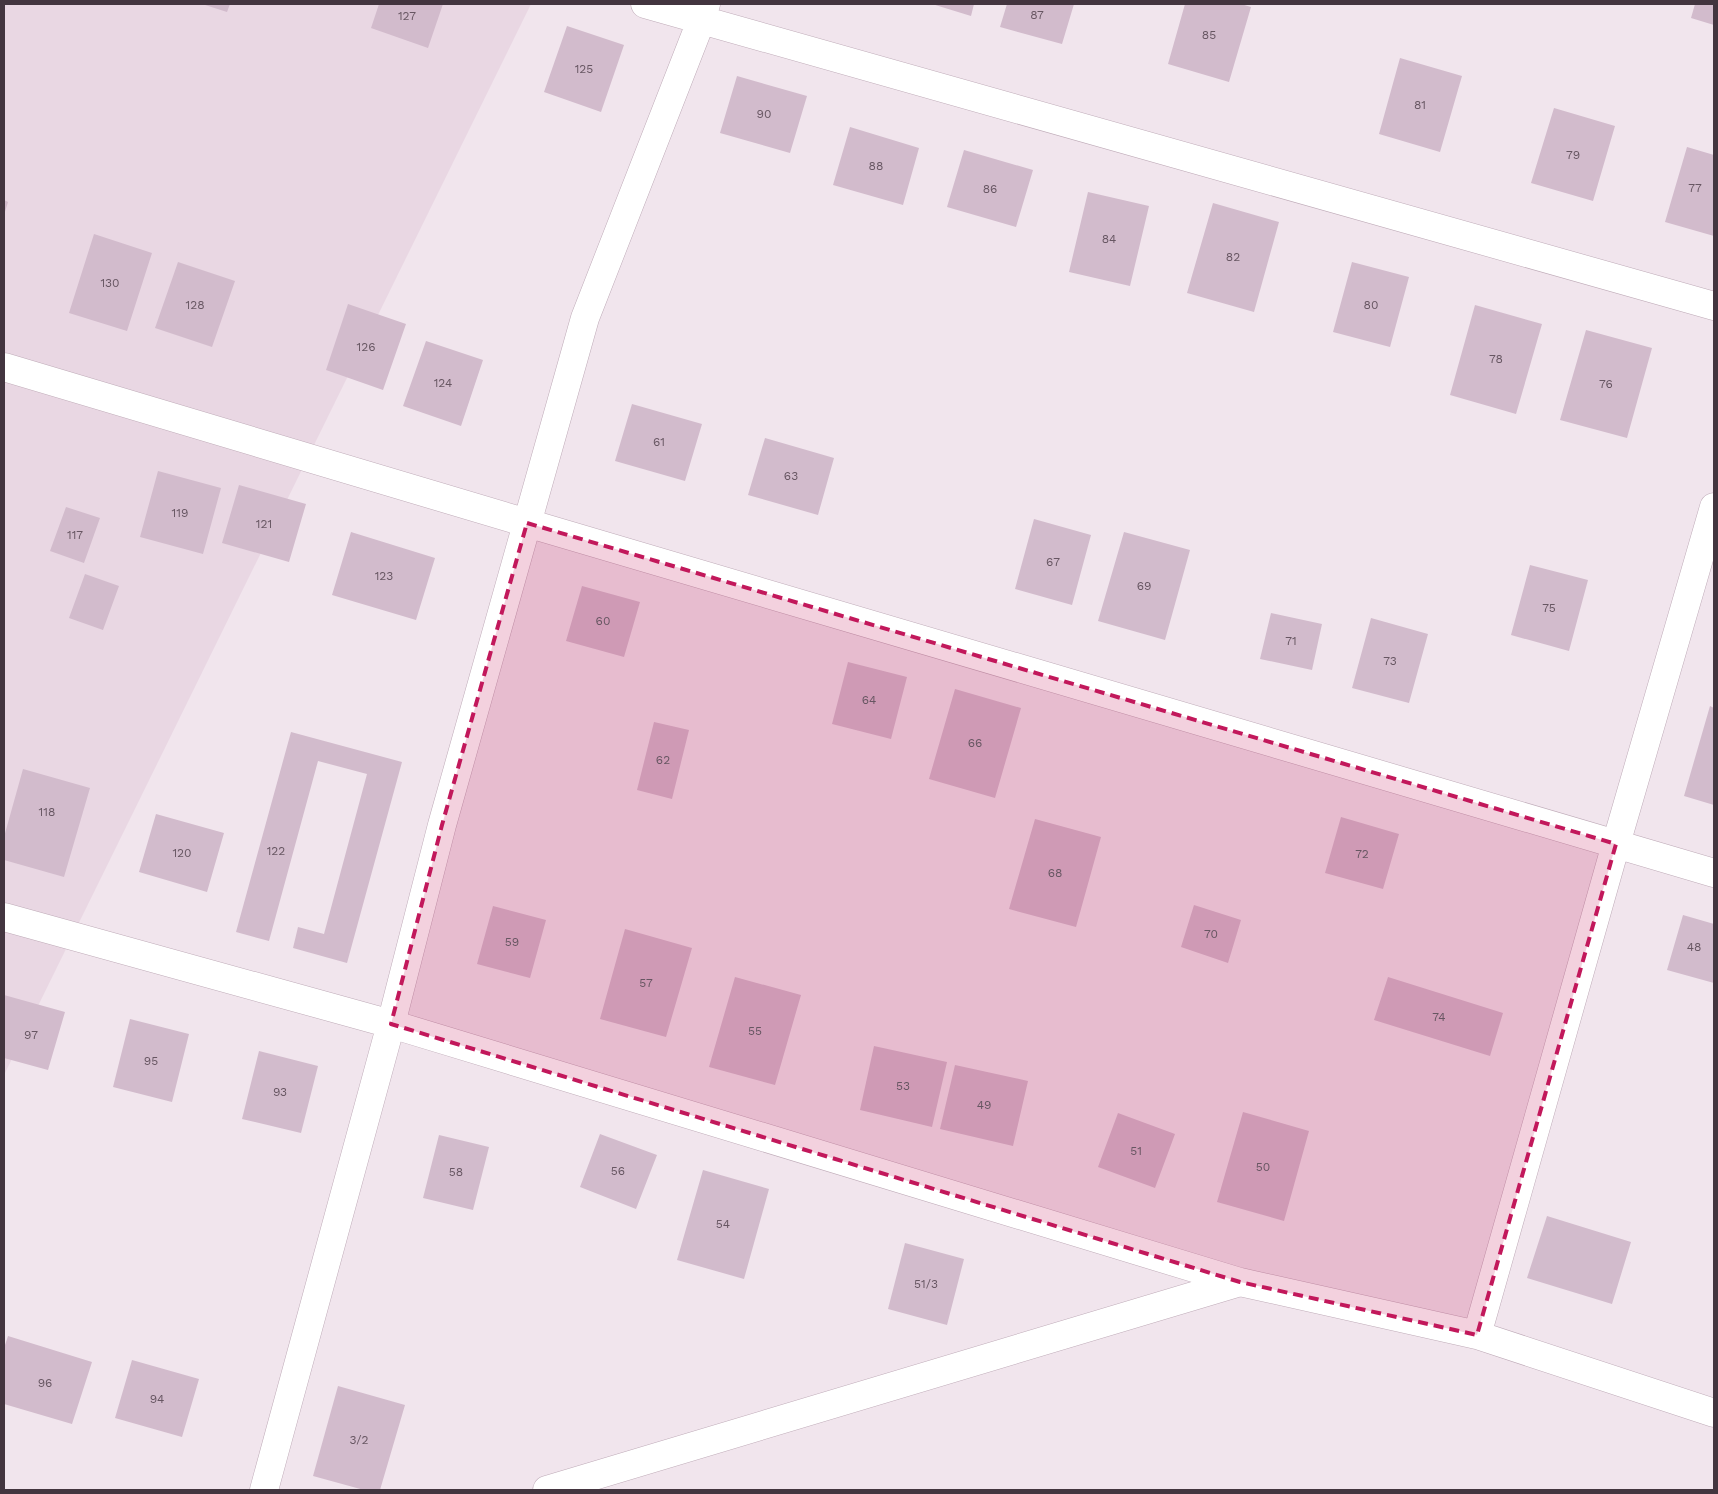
<svg xmlns="http://www.w3.org/2000/svg" width="1718" height="1494" font-family="'Work Sans',sans-serif">
  <rect width="100%" height="100%" fill="#f1e5ed"/>
  <!-- residential -->
  <path fill="#e9d7e3" d="M4 4H531L4 1075Z"/>
  <!-- building -->
  <path fill="#d2bbcc" d="M202 4H230L227 12Z
    M379 4H443L428 48 371 28Z
    M932 4H974L971 16Z
    M1007 4H1074L1062 44 1000 27Z
    M1185 4H1241L1251 7 1229 82 1168 64Z
    M1695 4H1714V25L1691 18Z
    M567 26 624 45 601 112 544 92Z
    M1400 58 1462 76 1440 152 1379 134Z
    M737 76 807 96 790 153 720 133Z
    M1554 108 1615 126 1593 201 1531 183Z
    M850 127 919 148 903 205 833 185Z
    M1687 147 1714 155V236L1665 222Z
    M964 150 1033 170 1016 227 947 207Z
    M1088 192 1149 206 1130 286 1069 272Z
    M4 200 8 202 4 215Z
    M1213 203 1279 222 1254 312 1187 293Z
    M94 234 152 253 127 331 69 313Z
    M178 262 235 281 212 347 155 328Z
    M1352 262 1409 277 1390 347 1333 332Z
    M348 304 406 324 383 390 326 370Z
    M1475 305 1542 324 1516 414 1450 395Z
    M1586 330 1652 348 1627 438 1560 420Z
    M426 341 483 360 461 426 403 406Z
    M632 404 702 424 685 481 615 461Z
    M765 438 834 458 818 515 748 495Z
    M158 471 221 488 203 554 140 537Z
    M239 485 306 504 289 562 222 543Z
    M66 507 100 518 84 563 50 551Z
    M1034 519 1091 535 1072 605 1015 589Z
    M351 532 435 558 416 620 332 595Z
    M1124 532 1190 550 1165 640 1098 621Z
    M1530 565 1588 580 1569 651 1511 635Z
    M85 574 119 586 103 630 69 618Z
    M582 586 640 602 624 657 566 641Z
    M1271 613 1322 624 1312 670 1260 659Z
    M1371 618 1428 634 1409 703 1352 688Z
    M848 662 907 677 891 739 832 724Z
    M955 689 1021 708 995 798 929 779Z
    M1710 706 1714 708V805L1684 796Z
    M654 722 689 730 672 799 637 790Z
    M291 732 402 762 347 963 293 948 298 927 324 934 367 774 318 761 269 941 236 932Z
    M23 769 90 788 64 877 4 860V837Z
    M156 814 224 833 207 892 139 872Z
    M1341 817 1399 834 1383 889 1325 873Z
    M1035 819 1101 837 1076 927 1009 909Z
    M1194 905 1241 920 1228 963 1181 947Z
    M493 906 546 920 530 978 477 964Z
    M1683 915 1714 924V983L1667 970Z
    M625 929 692 948 666 1037 600 1019Z
    M735 977 801 995 775 1085 709 1067Z
    M1388 977 1503 1013 1490 1056 1374 1020Z
    M4 995 65 1012 48 1070 4 1058Z
    M130 1019 189 1034 172 1102 113 1087Z
    M874 1046 947 1062 932 1127 860 1110Z
    M259 1051 318 1066 301 1133 242 1119Z
    M955 1065 1028 1081 1013 1146 940 1129Z
    M1243 1112 1309 1131 1284 1221 1217 1202Z
    M1118 1113 1175 1134 1155 1188 1098 1167Z
    M600 1134 657 1155 636 1209 580 1187Z
    M439 1135 489 1147 473 1210 423 1198Z
    M703 1170 769 1189 744 1279 677 1260Z
    M1547 1216 1631 1242 1612 1304 1527 1278Z
    M905 1243 964 1259 947 1325 888 1309Z
    M8 1336 92 1362 72 1424 4 1404V1348Z
    M132 1360 199 1379 182 1437 115 1418Z
    M338 1386 405 1405 380 1490H364L313 1476Z"/>
  <g fill="none" stroke-linecap="round" stroke-linejoin="round">
    <!-- minor casing -->
    <g stroke="#bfabb8" stroke-width="29">
      <path id="minor" d="M645 4 1714 306
        M4 367 527 523 1714 873
        M4 917 391 1024 1240 1282
        M1477 1335 1616 844 1714 507
        M264 1490 391 1024 442 825 585 318 701 21 706 4
        M547 1490 1240 1282 1477 1335 1714 1413"/>
    </g>
    <!-- minor -->
    <use href="#minor" stroke="#fff" stroke-width="28"/>
  </g>
  <!-- marked area -->
  <path fill="#c2185b" fill-opacity="0.2" stroke="#c2185b" stroke-width="4" stroke-dasharray="10 6" stroke-linejoin="round" d="M527 523 1616 844 1477 1335 1240 1282 391 1024 442 825Z"/>
  <g text-anchor="middle" dominant-baseline="central" stroke-width="4.5" stroke-linejoin="round" paint-order="stroke">
    <!-- number labels -->
    <g font-size="12" fill="#675662">
      <text x="1037" y="15">87</text>
      <text x="407" y="16">127</text>
      <text x="1209" y="35">85</text>
      <text x="584" y="69">125</text>
      <text x="1420" y="105">81</text>
      <text x="764" y="114">90</text>
      <text x="1573" y="155">79</text>
      <text x="876" y="166">88</text>
      <text x="1695" y="188">77</text>
      <text x="990" y="189">86</text>
      <text x="1109" y="239">84</text>
      <text x="1233" y="257">82</text>
      <text x="110" y="283">130</text>
      <text x="195" y="305">128</text>
      <text x="1371" y="305">80</text>
      <text x="366" y="347">126</text>
      <text x="1496" y="359">78</text>
      <text x="443" y="383">124</text>
      <text x="1606" y="384">76</text>
      <text x="659" y="442">61</text>
      <text x="791" y="476">63</text>
      <text x="180" y="513">119</text>
      <text x="264" y="524">121</text>
      <text x="75" y="535">117</text>
      <text x="1053" y="562">67</text>
      <text x="384" y="576">123</text>
      <text x="1144" y="586">69</text>
      <text x="1549" y="608">75</text>
      <text x="603" y="621">60</text>
      <text x="1291" y="641">71</text>
      <text x="1390" y="661">73</text>
      <text x="869" y="700">64</text>
      <text x="975" y="743">66</text>
      <text x="663" y="760">62</text>
      <text x="47" y="812">118</text>
      <text x="276" y="851">122</text>
      <text x="182" y="853">120</text>
      <text x="1362" y="854">72</text>
      <text x="1055" y="873">68</text>
      <text x="1211" y="934">70</text>
      <text x="512" y="942">59</text>
      <text x="1694" y="947">48</text>
      <text x="646" y="983">57</text>
      <text x="1439" y="1017">74</text>
      <text x="755" y="1031">55</text>
      <text x="31" y="1035">97</text>
      <text x="151" y="1061">95</text>
      <text x="903" y="1086">53</text>
      <text x="280" y="1092">93</text>
      <text x="984" y="1105">49</text>
      <text x="1136" y="1151">51</text>
      <text x="1263" y="1167">50</text>
      <text x="618" y="1171">56</text>
      <text x="456" y="1172">58</text>
      <text x="723" y="1224">54</text>
      <text x="926" y="1284">51/3</text>
      <text x="45" y="1383">96</text>
      <text x="157" y="1399">94</text>
      <text x="359" y="1440">3/2</text>
    </g>
  </g>
  <!-- border -->
  <rect width="1718" height="1494" fill="none" stroke="#43353f" stroke-width="10"/>
</svg>
